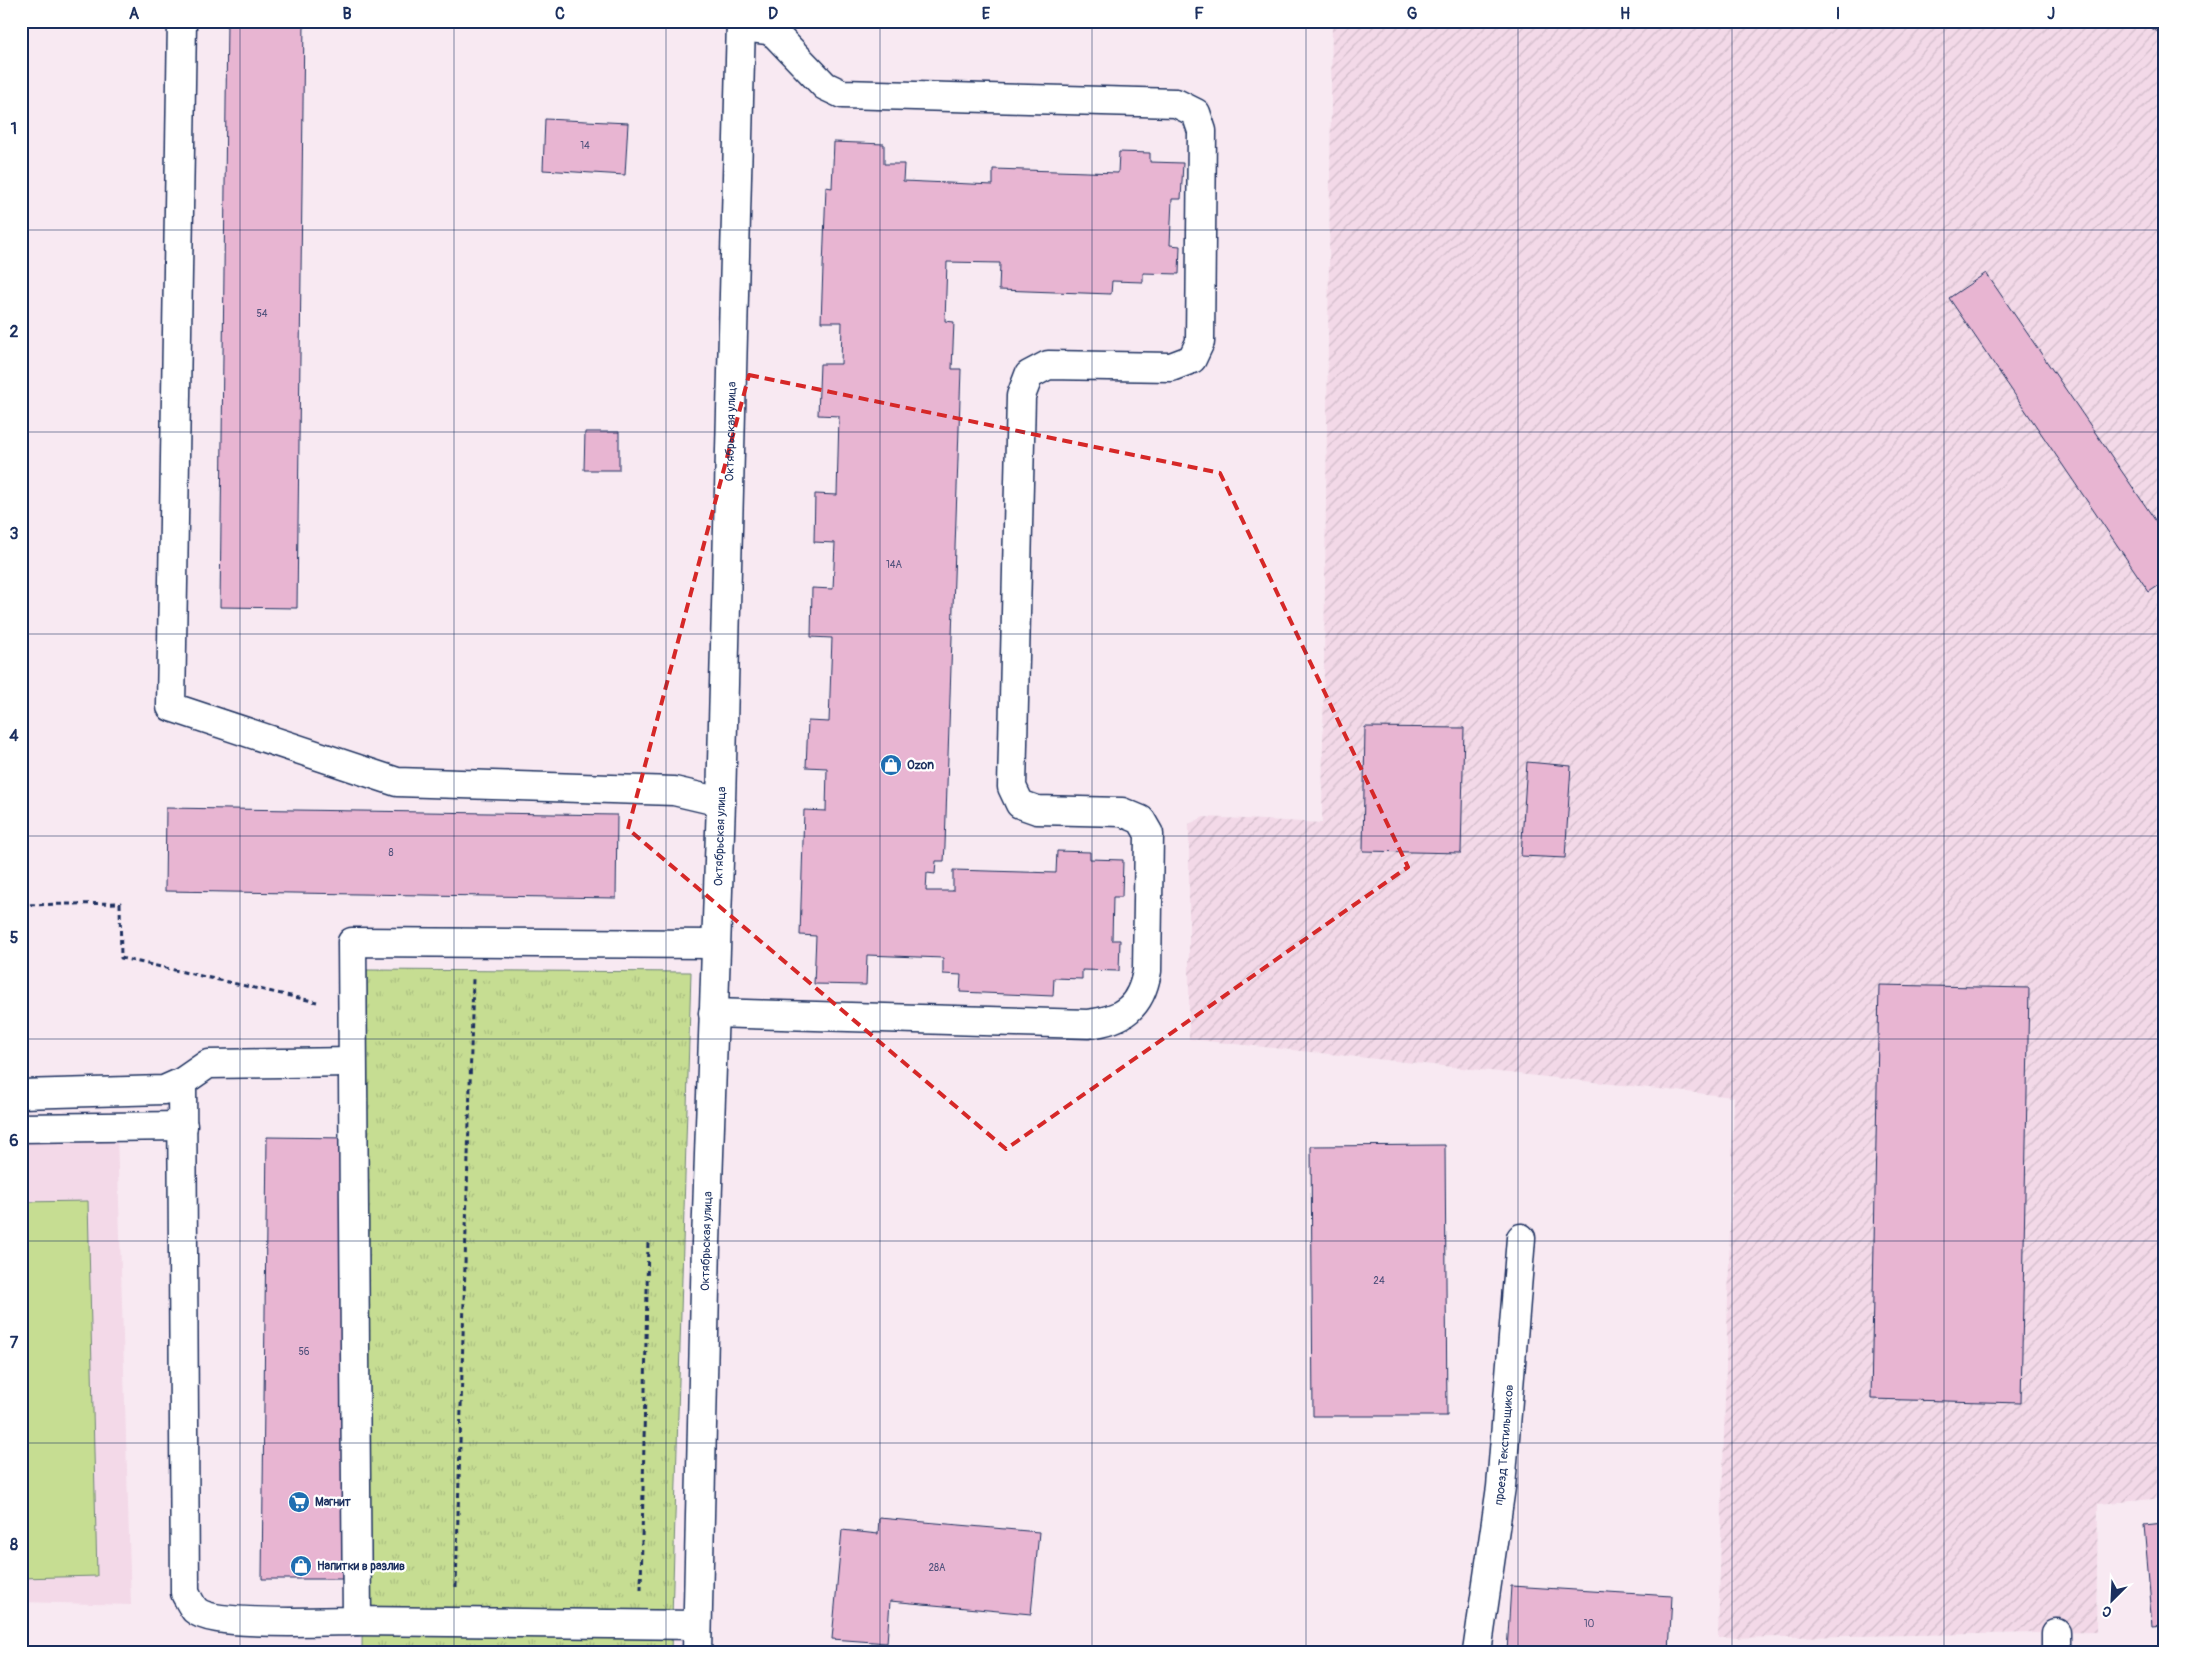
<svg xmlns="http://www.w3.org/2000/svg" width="2185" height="1673" font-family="Pangolin,sans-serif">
  <defs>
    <pattern id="industrial-furrows" width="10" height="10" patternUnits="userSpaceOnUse" patternTransform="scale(1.25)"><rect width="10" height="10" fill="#f3d9e8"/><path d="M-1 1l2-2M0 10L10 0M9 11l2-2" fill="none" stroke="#d0bbc9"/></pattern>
    <pattern id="park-tufts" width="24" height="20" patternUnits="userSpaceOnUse" patternTransform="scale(1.25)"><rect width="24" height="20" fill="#c6dd92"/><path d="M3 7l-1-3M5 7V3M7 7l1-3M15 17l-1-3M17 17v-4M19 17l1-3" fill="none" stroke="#aabe80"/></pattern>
  </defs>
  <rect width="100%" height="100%" fill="#f8e9f2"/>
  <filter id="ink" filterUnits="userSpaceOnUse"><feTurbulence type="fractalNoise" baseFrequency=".02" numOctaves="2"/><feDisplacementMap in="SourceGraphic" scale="10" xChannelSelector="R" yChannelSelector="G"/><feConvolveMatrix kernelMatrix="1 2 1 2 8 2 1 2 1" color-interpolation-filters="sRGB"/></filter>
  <g filter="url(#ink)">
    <!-- built -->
    <path fill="#f3d9e8" d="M117 1135 131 1605 21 1602V1137Z"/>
    <!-- industrial -->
    <path fill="url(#industrial-furrows)" d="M1332 21H2164V1498L2098 1504 2096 1632 1718 1638 1734 1097 1189 1039V824L1204 817 1322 823Z"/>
    <!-- park -->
    <path fill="url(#park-tufts)" stroke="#708678" d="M367 970 691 972 671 1652H362Z"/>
    <!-- garden -->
    <path fill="#c6dd92" stroke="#708678" d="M88 1201 97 1576 21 1578V1202Z"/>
    <!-- building -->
    <path fill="#e8b5d2" stroke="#1b2f5e" d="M227 21H304L297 608 220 607Z
      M2138 21H2164V35Z
      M545 119 628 123 625 175 543 170Z
      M834 142 884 144V164H904L903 181 993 185V169L1118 173 1119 152 1150 153V162L1183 163 1181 199H1172L1170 245 1180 246 1179 274 1143 273V282L1112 281 1111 294 999 290 1000 263 947 262 945 321 954 322 952 369H961L945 845 944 861H936L935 874 927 873 926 891H953V870L1056 873 1057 851 1090 852V859L1123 860 1122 897H1113L1112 940H1120L1119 971 1082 970V979L1054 978 1053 996 960 992 961 975 943 974V958L867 955 866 985 814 984 816 936 800 935 804 810 826 811 827 768 806 767 808 721 829 722 832 638 811 637 812 588 833 589 835 543 814 542 815 494 837 495 839 416 818 415 820 364H841L842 322H821L826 187 832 188Z
      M1986 273 2164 533V582L2149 592 1949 298Z
      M585 432H619V470H584Z
      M1365 727 1464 728 1461 853 1363 851Z
      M1527 762 1571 766 1565 858 1521 856Z
      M166 808 617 815 616 898 165 891Z
      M1879 985 2029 988 2021 1403 1871 1399Z
      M267 1137 346 1138 342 1579H262Z
      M1445 1145 1447 1416H1313L1311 1146Z
      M879 1518 1039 1532 1031 1614 890 1601 887 1643 832 1639 842 1530 878 1534Z
      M2164 1523V1626L2153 1627 2144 1525Z
      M1511 1586 1672 1596 1669 1652H1507Z"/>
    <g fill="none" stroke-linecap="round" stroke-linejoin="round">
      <!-- minor casing -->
      <g stroke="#1b2f5e" stroke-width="31">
        <g id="minor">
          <path d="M182 21 171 707 397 782 674 791 721 802"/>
          <path d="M713 1013 1088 1024C1123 1020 1141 1007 1147 971L1149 834 1141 820 1122 812 1037 810 1020 804 1012 787 1021 396 1029 375 1048 365 1171 367 1192 359 1200 342 1202 131 1196 113 1176 103 842 94 825 86 776 35 768 30 741 27"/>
          <path d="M182 1082 185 1593C188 1598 191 1605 195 1610 213 1627 328 1621 357 1621"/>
          <path d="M21 1094 164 1090 182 1082 208 1064 352 1062"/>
          <path d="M21 1128 183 1126"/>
          <path d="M697 1625 357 1621 352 942 715 944"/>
          <path d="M2056 1633V1652"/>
          <path id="s1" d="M697 1652 706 1243 721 802 741 21"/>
          <path id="s2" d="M1477 1652 1501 1487 1521 1238"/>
        </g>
      </g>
      <!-- path -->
      <path stroke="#1b2f5e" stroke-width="3" stroke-dasharray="5 4" stroke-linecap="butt" d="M21 905 120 903 121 958 317 1002
        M456 1587 473 978
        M641 1590 648 1241"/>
      <!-- minor -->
      <use href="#minor" stroke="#fff" stroke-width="28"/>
    </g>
  </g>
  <!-- marked area -->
  <path fill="none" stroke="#d62828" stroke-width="4" stroke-dasharray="10 6" stroke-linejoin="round" d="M749 375 1220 473 1408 867 1006 1149 628 829Z"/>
  <!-- grid -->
  <path fill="none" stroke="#1b2f5e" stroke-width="1" stroke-opacity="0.55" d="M240 21V1652M454 21V1652M666 21V1652M880 21V1652M1092 21V1652M1306 21V1652M1518 21V1652M1732 21V1652M1944 21V1652M21 230H2164M21 432H2164M21 634H2164M21 836H2164M21 1039H2164M21 1241H2164M21 1443H2164"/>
  <!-- icons -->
  <defs>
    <g id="shop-disc" transform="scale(1.125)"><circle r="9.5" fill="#1f6fb2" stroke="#fff"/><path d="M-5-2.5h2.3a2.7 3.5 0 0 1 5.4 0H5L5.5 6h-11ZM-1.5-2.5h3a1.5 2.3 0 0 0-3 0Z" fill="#fff"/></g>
    <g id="supermarket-disc" transform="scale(1.125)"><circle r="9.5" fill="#1f6fb2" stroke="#fff"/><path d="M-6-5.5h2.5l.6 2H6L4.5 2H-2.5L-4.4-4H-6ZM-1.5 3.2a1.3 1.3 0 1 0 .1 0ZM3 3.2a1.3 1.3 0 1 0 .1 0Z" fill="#fff"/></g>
  </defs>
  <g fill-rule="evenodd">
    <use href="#shop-disc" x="891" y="765"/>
    <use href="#supermarket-disc" x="299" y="1502"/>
    <use href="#shop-disc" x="301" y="1566"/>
  </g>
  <g text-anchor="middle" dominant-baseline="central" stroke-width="4.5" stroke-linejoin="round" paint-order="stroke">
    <!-- number labels -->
    <g font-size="10" fill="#4e507b">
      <text x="585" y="146">14</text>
      <text x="262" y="314">54</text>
      <text x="894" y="565">14А</text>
      <text x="391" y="853">8</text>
      <text x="1379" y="1281">24</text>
      <text x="304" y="1352">56</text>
      <text x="937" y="1568">28А</text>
      <text x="1589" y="1624">10</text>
    </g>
    <!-- street labels -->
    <g font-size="12" fill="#1b2f5e" stroke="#fff">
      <text stroke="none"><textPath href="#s1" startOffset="1221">Октябрьская улица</textPath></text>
      <text stroke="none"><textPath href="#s1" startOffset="816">Октябрьская улица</textPath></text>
      <text stroke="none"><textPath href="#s1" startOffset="411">Октябрьская улица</textPath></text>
      <text stroke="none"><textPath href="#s2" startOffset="209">проезд Текстильщиков</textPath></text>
    </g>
    <!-- poi labels -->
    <g font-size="12" font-weight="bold" fill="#1b2f5e" stroke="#fff" text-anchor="start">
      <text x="907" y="765">Ozon</text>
      <text x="315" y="1502">Магнит</text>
      <text x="317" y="1566">Напитки в разлив</text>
    </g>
  </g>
  <!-- margin -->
  <rect width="2185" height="1673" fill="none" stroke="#fff" stroke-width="55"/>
  <!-- north arrow -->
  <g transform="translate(2112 1600) rotate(204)" stroke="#ffffff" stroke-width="4" paint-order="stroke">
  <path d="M0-4L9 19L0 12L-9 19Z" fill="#1b2f5e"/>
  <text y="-8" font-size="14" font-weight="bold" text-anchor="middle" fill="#1b2f5e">С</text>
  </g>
  <rect x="28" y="28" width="2130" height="1618" fill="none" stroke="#1b2f5e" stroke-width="2"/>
  <g font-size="16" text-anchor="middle" font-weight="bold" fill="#1b2f5e">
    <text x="134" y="19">A</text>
    <text x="347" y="19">B</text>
    <text x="560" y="19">C</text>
    <text x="773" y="19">D</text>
    <text x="986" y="19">E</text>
    <text x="1199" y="19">F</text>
    <text x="1412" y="19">G</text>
    <text x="1625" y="19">H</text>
    <text x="1838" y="19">I</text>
    <text x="2051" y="19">J</text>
    <text x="14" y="134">1</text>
    <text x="14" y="337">2</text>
    <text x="14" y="539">3</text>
    <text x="14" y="741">4</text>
    <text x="14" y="943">5</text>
    <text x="14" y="1146">6</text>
    <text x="14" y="1348">7</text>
    <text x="14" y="1550">8</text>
  </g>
</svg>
